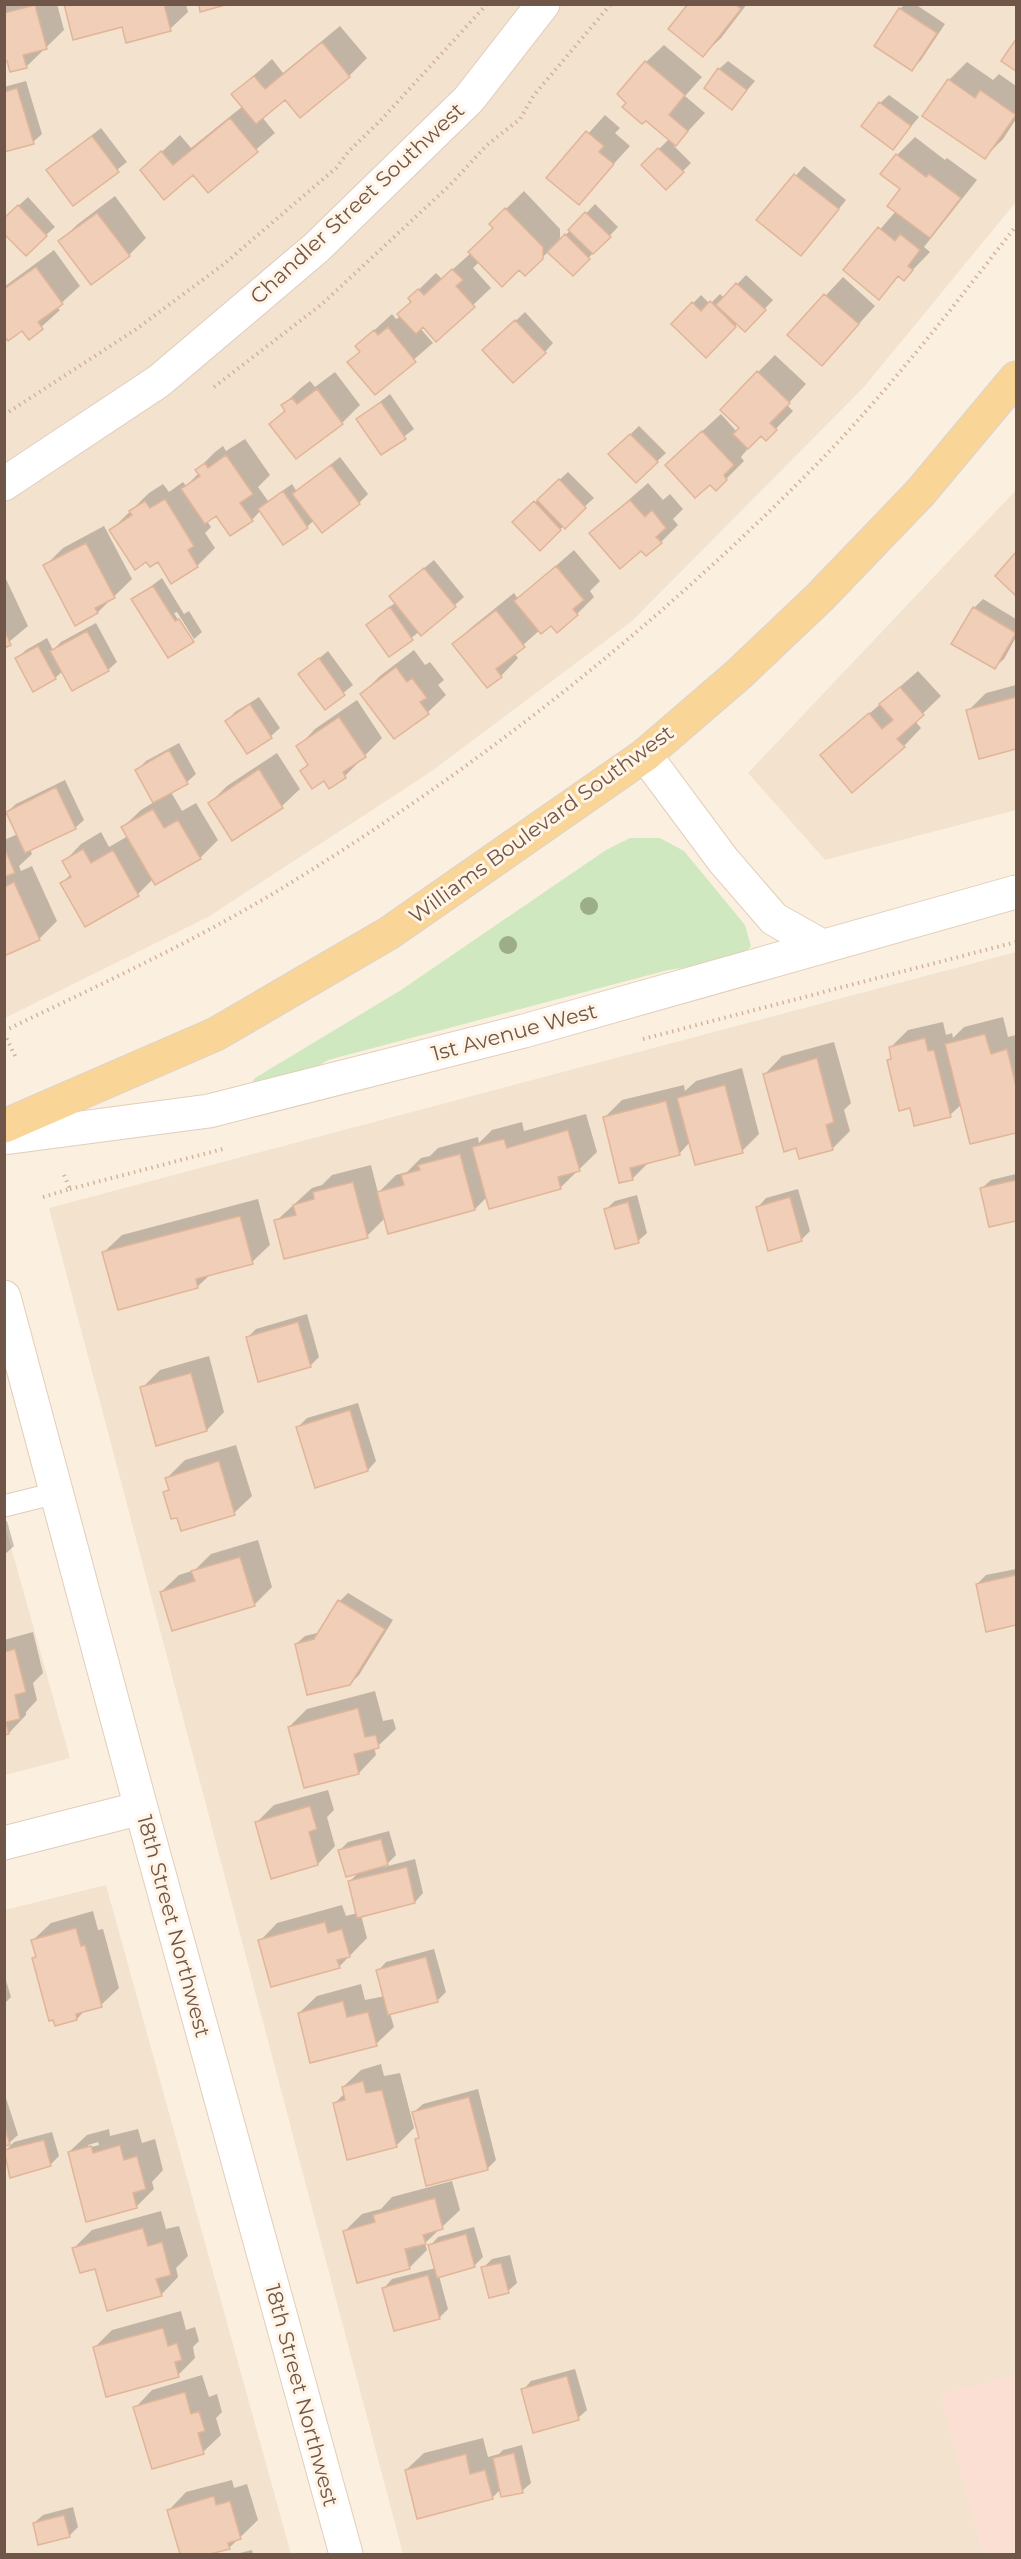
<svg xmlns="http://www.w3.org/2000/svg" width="1021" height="2559" font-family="Montserrat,sans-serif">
  <rect width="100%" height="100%" fill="#fbf0df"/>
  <!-- residential -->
  <path fill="#f2e2ce" d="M5 5H1016V202L864 387 631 622 429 773 208 917 5 1018Z
    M1016 490V810L825 860 748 773Z
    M1016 952V2375L941 2395 983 2554H403L49 1208Z
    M4 1522 70 1758 5 1775H4Z
    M106 1885 291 2554H5V1910Z"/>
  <!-- commercial -->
  <path fill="#fcdfd3" d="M1016 2375V2554H983L940 2394Z"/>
  <!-- green -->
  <path fill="#cfe8bf" d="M630 838H660L684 851 745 925 751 946 739 960 668 970 328 1060 304 1075 249 1087 255 1078 401 990 606 850Z"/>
  <!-- shadow -->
  <path fill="#0003" fill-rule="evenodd" d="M4 4H57L64 30 26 67 8 59 4 60Z
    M65 4H186L188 12 170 29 123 25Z
    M690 4H747L721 38 703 55Z
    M905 4H915L945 24 921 60 912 69 900 9Z
    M340 26 367 58 349 76 300 116 285 98 262 117 275 133 208 191 193 173 142 170 180 135 191 148 243 106 233 94 272 59 283 73Z
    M664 45 702 77 685 96 705 113 674 146 691 163 666 188 643 165 669 139 629 102 646 62Z
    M728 61 755 81 732 108 719 69Z
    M967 62 993 80 999 74 1016 86V119L1003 139 985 157 924 116 949 80Z
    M26 81 42 134 33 142 4 151V87Z
    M889 95 919 117 893 148 880 103Z
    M605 115 620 128 615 133 630 146 578 203 548 178Z
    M101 128 127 162 73 204 48 170Z
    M915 137 945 160 947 158 977 180 924 247 930 252 904 279 900 275 879 298 845 270 896 211 902 188 897 155Z
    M804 166 846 200 810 245 759 220Z
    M524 191 560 229V241L595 204 618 227 573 274 549 251 525 274 519 268 479 262 473 268 491 288 436 340 423 325 420 328 433 343 375 393 349 362 361 351 357 346 392 314 396 319 401 316 413 301 410 298 436 273 442 279 471 253 495 227 491 224Z
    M115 196 146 238 129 255 60 241 78 224Z
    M28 197 55 227 46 235 4 219Z
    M54 250 80 286 57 307 60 310 29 338 23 329 4 333V287Z
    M746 275 773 300 745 330 738 323 706 356 673 324 701 295 710 304 720 294 724 298Z
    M843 277 875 306 839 346 789 335Z
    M525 312 553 343 545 352 493 342Z
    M775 355 806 384 787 405 793 411 766 439 761 434 750 446 741 457 744 461 716 489 685 447 721 414 737 432 741 428 758 372Z
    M335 372 360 405 342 423 296 457 271 424 286 409 283 405 301 388 310 381 315 387Z
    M390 394 414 429 382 453 358 419Z
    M639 426 666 453 636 481 610 454Z
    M245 439 270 475 258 487 268 501 292 484 297 492 340 457 368 494 359 503 314 520 307 527 261 510 252 520 216 514 207 521 211 527 205 533 215 548 197 566 172 582 158 560 111 530 149 493 163 484 169 492 183 482 186 486 199 473 197 470 215 452 223 446 226 451Z
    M568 472 594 498 540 548 514 522Z
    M648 483 663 500 670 494 683 509 673 519 678 525 661 542 642 549 591 533Z
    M104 526 132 579 98 612 76 623 45 566 63 548Z
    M574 550 600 581 590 591 594 597 577 614 540 630 514 653 518 658 501 676 454 644 472 627 514 593 518 599Z
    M1016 554V594L997 576Z
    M434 560 464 597 422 634 420 631 390 655 368 625 396 602 400 588Z
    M162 578 184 614 189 611 202 632 194 639 177 612 174 613 191 641 133 600Z
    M6 579 28 626 4 646V580Z
    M983 599 1016 619V637L1004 659 995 667 974 608Z
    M96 623 117 662 108 670 63 671 55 678 17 658 26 650 47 638 53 650 61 642Z
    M414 650 425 665 430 662 444 680 438 685 446 695 428 712 394 737 362 694 380 676Z
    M328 651 353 685 325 708 300 674Z
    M918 671 941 696 915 721 921 728 904 746 822 755Z
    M1016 685V747L980 757 968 711 986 693Z
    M259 697 280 728 271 736 247 752 227 721 235 712Z
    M357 700 382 738 345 776 325 779 302 771 309 763 298 747 315 729Z
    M179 743 196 774 187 782 171 792 182 811 196 803 218 840 200 858 155 883 153 879 138 894 85 925 61 884 71 874 64 862 81 844 101 832 109 847 128 836 123 827 141 810 154 802 137 770 146 761Z
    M277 753 300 789 282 806 233 839 210 803 227 786Z
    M65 780 84 820 75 828 30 849 32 854 19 866 21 871 32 866 57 921 39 939 4 954V840L18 834 7 812 16 804Z
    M1003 1017 1008 1037 1016 1035V1131L971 1143 962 1104 950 1115 911 1106 888 1061 892 1057 890 1048 908 1030 943 1022 946 1035 952 1033 953 1038 964 1027Z
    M834 1042 851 1103 844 1110 850 1131 832 1149 765 1074 782 1056Z
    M742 1068 759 1134 742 1151 690 1142 679 1154 650 1161 633 1178 620 1181 604 1118 622 1100 684 1085 685 1091 696 1081Z
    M586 1114 597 1152 560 1188 487 1197 475 1209 385 1218 367 1236 276 1221 312 1188 322 1185 332 1175 371 1165 378 1193 396 1175 407 1172 421 1158 430 1156 438 1148 478 1137 479 1143 492 1130 522 1122 524 1131Z
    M1016 1174V1219L990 1226 982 1188 991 1180Z
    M798 1189 810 1231 801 1240 758 1207 766 1198Z
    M637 1195 647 1233 638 1241 606 1209 615 1201Z
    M258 1199 270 1245 252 1262 211 1274 197 1287 104 1252 122 1235Z
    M307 1314 319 1357 310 1366 247 1338 256 1329Z
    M209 1356 224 1412 207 1430 142 1388 160 1370Z
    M358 1403 376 1461 368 1470 298 1427 307 1418Z
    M236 1445 252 1496 234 1513 178 1516 165 1492 170 1487 167 1478 185 1460Z
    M7 1521 14 1546 4 1555V1522Z
    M258 1540 272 1587 254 1605 161 1592 179 1575 195 1570 211 1554Z
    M1016 1569V1623L987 1630 977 1584 986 1575Z
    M348 1593 393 1620 359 1675 350 1684 296 1644 305 1636 321 1632 340 1601Z
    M33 1632 43 1673 33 1683 37 1700 26 1712V1715L9 1733 4 1734V1640Z
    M375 1691 383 1721 393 1719 396 1729 378 1746 374 1747 376 1755 359 1773 289 1727 307 1709Z
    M328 1790 334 1810 327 1817 335 1846 318 1864 272 1877 256 1823 274 1805Z
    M389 1831 396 1855 384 1867 415 1859 423 1893 415 1902 361 1915 367 1938 339 1967 260 1941 277 1923 342 1905 346 1916 357 1913 350 1881 360 1871 340 1850 348 1842Z
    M93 1911 98 1930 103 1929 119 1988 101 2005 86 2009 77 2019 33 1959 37 1955 33 1940 51 1923Z
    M434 1949 446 1992 437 2001 390 2013 394 2027 376 2044 299 2013 317 1996 361 1984 365 2000 385 1996 378 1971 386 1962Z
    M4 1974 11 1997 4 2004Z
    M381 2064 384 2076 400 2073 414 2128 396 2146 335 2103 345 2093 343 2087 361 2070Z
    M478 2089 496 2160 487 2169 417 2139 420 2136 414 2112 423 2104Z
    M4 2092 18 2135 9 2143 4 2145Z
    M109 2129 110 2136 138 2129 142 2143 155 2139 163 2170 152 2182 154 2189 136 2207 69 2152 87 2135ZM98 2142 99 2145 88 2148V2145Z
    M52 2132 59 2156 50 2165 5 2151 14 2142Z
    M452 2181 460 2210 425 2243 427 2250 409 2268 345 2231 362 2214 381 2209 392 2197Z
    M161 2211 166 2229 179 2226 188 2256 176 2268 178 2277 161 2295 96 2267 74 2248 92 2230Z
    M474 2227 483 2257 474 2266 439 2276 448 2309 439 2318 384 2288 392 2279 436 2268 430 2246 438 2237Z
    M510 2255 517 2283 508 2291 483 2268 492 2259Z
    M181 2311 186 2330 195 2327 199 2341 193 2347 195 2358 178 2375 94 2348 112 2330Z
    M575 2369 587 2410 578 2418 523 2390 531 2381Z
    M202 2375 209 2397 217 2394 222 2412 216 2418 221 2435 203 2452 135 2408 152 2390Z
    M483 2438 488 2457 499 2454 503 2450 522 2445 531 2483 522 2491 501 2489 492 2498 406 2470 424 2453Z
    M232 2480 234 2488 247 2484 258 2520 229 2548 204 2554H181L169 2510 186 2492Z
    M73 2507 78 2527 69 2536 34 2523 43 2515Z
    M252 2550 253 2554H236Z"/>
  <!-- building -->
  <path fill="#f0ceb8" stroke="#e2b598" stroke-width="1.5" d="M64 4H164L171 31 126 43 122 27 73 40Z
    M199 4H229L200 12Z
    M688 4H735L741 9 703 57 668 29Z
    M35 5 47 49 23 55 27 68 10 72 7 61 4 62V13Z
    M899 8 937 33 912 71 874 46Z
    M1016 39V71L1001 61Z
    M322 42 350 77 300 118 285 100 256 124 231 94 254 76 265 89Z
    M645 61 685 95 669 115 688 131 676 146 646 121 642 124 622 107 626 103 617 94Z
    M718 68 747 90 732 110 704 88Z
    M948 79 975 98 980 90 1016 115 985 159 922 116Z
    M17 88 34 144 4 152V92Z
    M879 102 911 126 893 150 861 126Z
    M230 118 258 152 208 193 193 175 164 200 140 170 161 151 173 165Z
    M586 131 604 146 599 152 614 164 579 205 546 178Z
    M92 136 119 172 73 206 46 170Z
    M658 148 684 172 666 190 641 165Z
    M896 154 926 177 929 174 961 198 930 238 887 206 900 189 880 174Z
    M794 174 839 209 801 256 756 220Z
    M18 205 47 236 26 256 4 234V218Z
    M505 208 543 247V259L525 276 519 270 502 287 468 252 493 228 489 224Z
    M585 212 611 237 593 254 568 230Z
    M97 213 130 256 91 285 58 241Z
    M878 227 895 241 900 234 920 250 908 266 913 270 904 281 898 276 879 300 843 270Z
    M565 234 590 259 573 276 547 252Z
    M36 267 63 304 38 322 43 329 29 340 22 331 8 341 4 336V289Z
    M452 269 463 280 456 286 475 307 436 342 423 327 416 334 397 314 411 302 408 298 418 289 424 295Z
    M736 283 766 310 745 332 716 305Z
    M824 294 859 324 822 366 787 335Z
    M710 301 736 327 706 358 671 324 692 302 701 311Z
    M515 320 546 353 513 383 482 350Z
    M388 327 416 362 375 395 347 362 360 352 355 346 374 330 378 335Z
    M757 371 790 403 770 423 777 430 766 441 761 436 748 449 733 434 739 428 720 410Z
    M317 389 343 424 296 459 269 424 285 411 281 405 292 398 297 404Z
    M381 402 406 439 381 455 356 419Z
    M702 431 734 465 724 475 727 480 716 491 710 485 695 498 665 465Z
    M630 434 658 462 636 483 608 454Z
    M226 455 253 494 240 503 253 521 230 536 216 516 205 524 181 489 200 476 195 470 205 463 208 468Z
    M331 465 360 504 322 533 292 494Z
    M559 479 586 508 565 529 537 500Z
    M283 491 308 528 283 545 258 509Z
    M165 499 194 546 188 550 198 567 171 584 158 562 150 567 146 562 135 570 109 530 132 515 129 511 145 501 150 508Z
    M630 500 645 517 652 510 666 528 656 537 662 543 646 556 641 551 620 569 589 533Z
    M534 501 561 530 540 551 512 522Z
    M86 543 115 598 95 608 98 613 75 626 43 565Z
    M1016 552V596L995 576Z
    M556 566 584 600 573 609 578 615 557 633 551 626 541 634 514 601Z
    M424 568 456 607 421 636 389 596Z
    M153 586 175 621 179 619 194 642 168 658 131 599Z
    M390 607 413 640 389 657 366 625Z
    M973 607 1016 633 995 669 951 644Z
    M496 610 525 647 496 669 502 677 487 688 452 644Z
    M4 630 11 645 4 648Z
    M87 631 109 671 72 691 50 651Z
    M38 646 56 679 33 692 15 658Z
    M319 658 345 695 325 710 298 674Z
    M396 667 407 682 412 678 427 698 420 702 429 714 394 739 360 694Z
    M900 687 924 715 897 739 905 747 852 793 820 755 869 713 882 729 893 720 879 704Z
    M1016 697V749L979 759 966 710Z
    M250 704 272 738 247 754 225 721Z
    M339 717 366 757 343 772 346 778 329 789 324 781 312 789 300 771 308 765 296 746Z
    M169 750 188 784 153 803 135 770Z
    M259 769 283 808 232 841 208 803Z
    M56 787 76 829 25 853 6 812Z
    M153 809 164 828 178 820 201 859 155 885 121 827Z
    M5 849 15 873 4 877V849Z
    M83 849 91 863 113 850 139 896 85 927 60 883 71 877 62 861Z
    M14 882 40 940 4 956V887Z
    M985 1034 991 1054 1007 1049 1016 1086V1133L970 1144 945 1044Z
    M925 1038 928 1051 934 1050 951 1117 914 1126 910 1108 899 1111 887 1060 891 1059 889 1047Z
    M817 1058 834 1122 826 1125 833 1150 799 1159 796 1148 784 1152 763 1074Z
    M725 1085 743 1153 695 1165 677 1098Z
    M666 1101 680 1155 630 1168 633 1180 619 1183 603 1117Z
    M568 1130 580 1171 558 1177 561 1189 489 1209 472 1147 504 1139 507 1148Z
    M460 1154 475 1210 388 1234 377 1192 404 1185 401 1175 420 1170 418 1165Z
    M1016 1180V1221L989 1227 980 1188Z
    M353 1182 368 1238 284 1259 274 1220 296 1215 293 1205 314 1199 313 1192Z
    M790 1197 802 1241 768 1251 756 1207Z
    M628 1202 639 1243 615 1249 604 1209Z
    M240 1216 253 1264 196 1279 198 1288 118 1310 102 1252Z
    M298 1322 311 1367 258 1382 246 1337Z
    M191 1373 207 1431 156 1446 140 1387Z
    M350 1410 368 1471 315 1488 296 1427Z
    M219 1461 235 1515 181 1531 177 1518 171 1519 163 1492 169 1490 165 1478Z
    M240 1557 255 1606 172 1631 160 1592 195 1581 191 1571Z
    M1016 1575V1625L986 1632 976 1584Z
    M338 1600 385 1629 350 1685 307 1695 295 1644 314 1639Z
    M15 1649 26 1692 15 1695 20 1719 6 1722 9 1734 4 1735V1652Z
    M358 1708 365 1737 376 1735 379 1748 354 1754 359 1774 304 1788 288 1727Z
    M310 1806 317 1829 309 1832 318 1865 271 1879 255 1822Z
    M381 1839 388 1865 346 1877 338 1850Z
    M407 1867 415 1903 357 1918 348 1881Z
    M325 1922 328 1933 342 1929 350 1957 337 1960 340 1968 271 1987 258 1940Z
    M76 1928 81 1946 85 1945 102 2007 76 2014 77 2020 55 2026 53 2020 49 2021 32 1958 36 1957 31 1940Z
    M426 1957 438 2002 388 2015 376 1970Z
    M343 2001 347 2017 368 2012 377 2046 310 2063 298 2013Z
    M363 2081 366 2093 382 2090 397 2147 347 2160 333 2103 345 2100 342 2087Z
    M469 2097 488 2170 426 2186 415 2139 419 2138 412 2112Z
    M4 2124 10 2145 4 2146Z
    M44 2140 51 2166 10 2178 4 2150Z
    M120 2145 124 2160 137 2156 146 2189 133 2193 137 2208 86 2222 68 2152 91 2146 93 2153Z
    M435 2198 443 2229 423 2235 426 2244 405 2249 410 2269 357 2283 343 2231 375 2222 373 2215Z
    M143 2228 148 2246 162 2242 171 2275 156 2279 162 2296 107 2311 95 2269 80 2273 72 2248Z
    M466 2234 475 2267 437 2278 428 2245Z
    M501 2263 509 2293 489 2298 481 2267Z
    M428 2275 440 2319 394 2331 382 2288Z
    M163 2328 168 2346 177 2343 182 2360 175 2362 179 2377 106 2397 93 2347Z
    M567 2376 579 2420 533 2433 521 2389Z
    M185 2392 191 2414 199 2411 205 2431 198 2433 204 2454 152 2469 133 2407Z
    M514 2453 523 2493 501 2497 493 2458Z
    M466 2454 470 2474 485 2470 493 2499 417 2519 405 2470Z
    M214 2496 216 2505 230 2501 241 2539 228 2543 230 2549 210 2554H180L167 2510Z
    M64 2515 70 2537 38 2545 33 2523Z"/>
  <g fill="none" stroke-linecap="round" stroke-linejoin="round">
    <!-- lane casing -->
    <g stroke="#dfccbc" stroke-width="23">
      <path id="lane" d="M4 1506 56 1493"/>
    </g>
    <!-- street casing -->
    <g stroke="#dfccbc" stroke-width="35">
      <path id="street" d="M4 484 159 381 316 248 469 99 543 4
        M4 1843 141 1808"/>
    </g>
    <!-- secondary casing -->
    <g stroke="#e3cdba" stroke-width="35">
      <path id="secondary" d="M645 755 723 860 774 919 822 946
        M4 1138 209 1111 524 1031 1016 892
        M4 1297 141 1808 346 2554"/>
    </g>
    <!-- primary casing -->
    <g stroke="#dad3cf" stroke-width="35">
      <path id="primary" d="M4 1126 216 1034 389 933 645 755 739 674 820 597 920 493 1016 378"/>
    </g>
    <!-- path -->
    <path stroke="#d4b29b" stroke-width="4" stroke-dasharray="1.5 4.5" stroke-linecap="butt" d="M214 387 322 304 450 185 487 145 520 119 534 95 611 4
      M4 415 135 330 224 264 336 168 349 151 381 120 487 4
      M4 1031C97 986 191 943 279 890 476 770 657 627 818 463 890 389 953 307 1016 226
      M4 1033 15 1056
      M643 1039 1016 942
      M70 1189 223 1149
      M43 1197 70 1189 64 1175"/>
    <!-- lane -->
    <use href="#lane" stroke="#fff" stroke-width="21"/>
    <!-- street -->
    <use href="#street" stroke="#fff" stroke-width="33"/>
    <!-- secondary -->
    <use href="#secondary" stroke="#fff" stroke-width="33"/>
    <!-- primary -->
    <use href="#primary" stroke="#f9d598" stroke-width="33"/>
  </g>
  <!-- trees -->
  <g fill="#9dad88">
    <circle cx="589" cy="906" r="9"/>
    <circle cx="508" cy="945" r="9"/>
  </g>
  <g text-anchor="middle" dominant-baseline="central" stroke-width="6" stroke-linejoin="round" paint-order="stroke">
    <!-- street labels -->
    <g font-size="21" fill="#705648" stroke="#fff4e5">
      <text transform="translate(357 203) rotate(-43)">Chandler Street Southwest</text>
      <text transform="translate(541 824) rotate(-36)">Williams Boulevard Southwest</text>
      <text transform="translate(514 1032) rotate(-15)">1st Avenue West</text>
      <text transform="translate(174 1926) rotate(75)">18th Street Northwest</text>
      <text transform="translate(302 2395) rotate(75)">18th Street Northwest</text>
    </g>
  </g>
  <!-- border -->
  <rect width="1021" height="2559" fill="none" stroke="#705648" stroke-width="12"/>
</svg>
